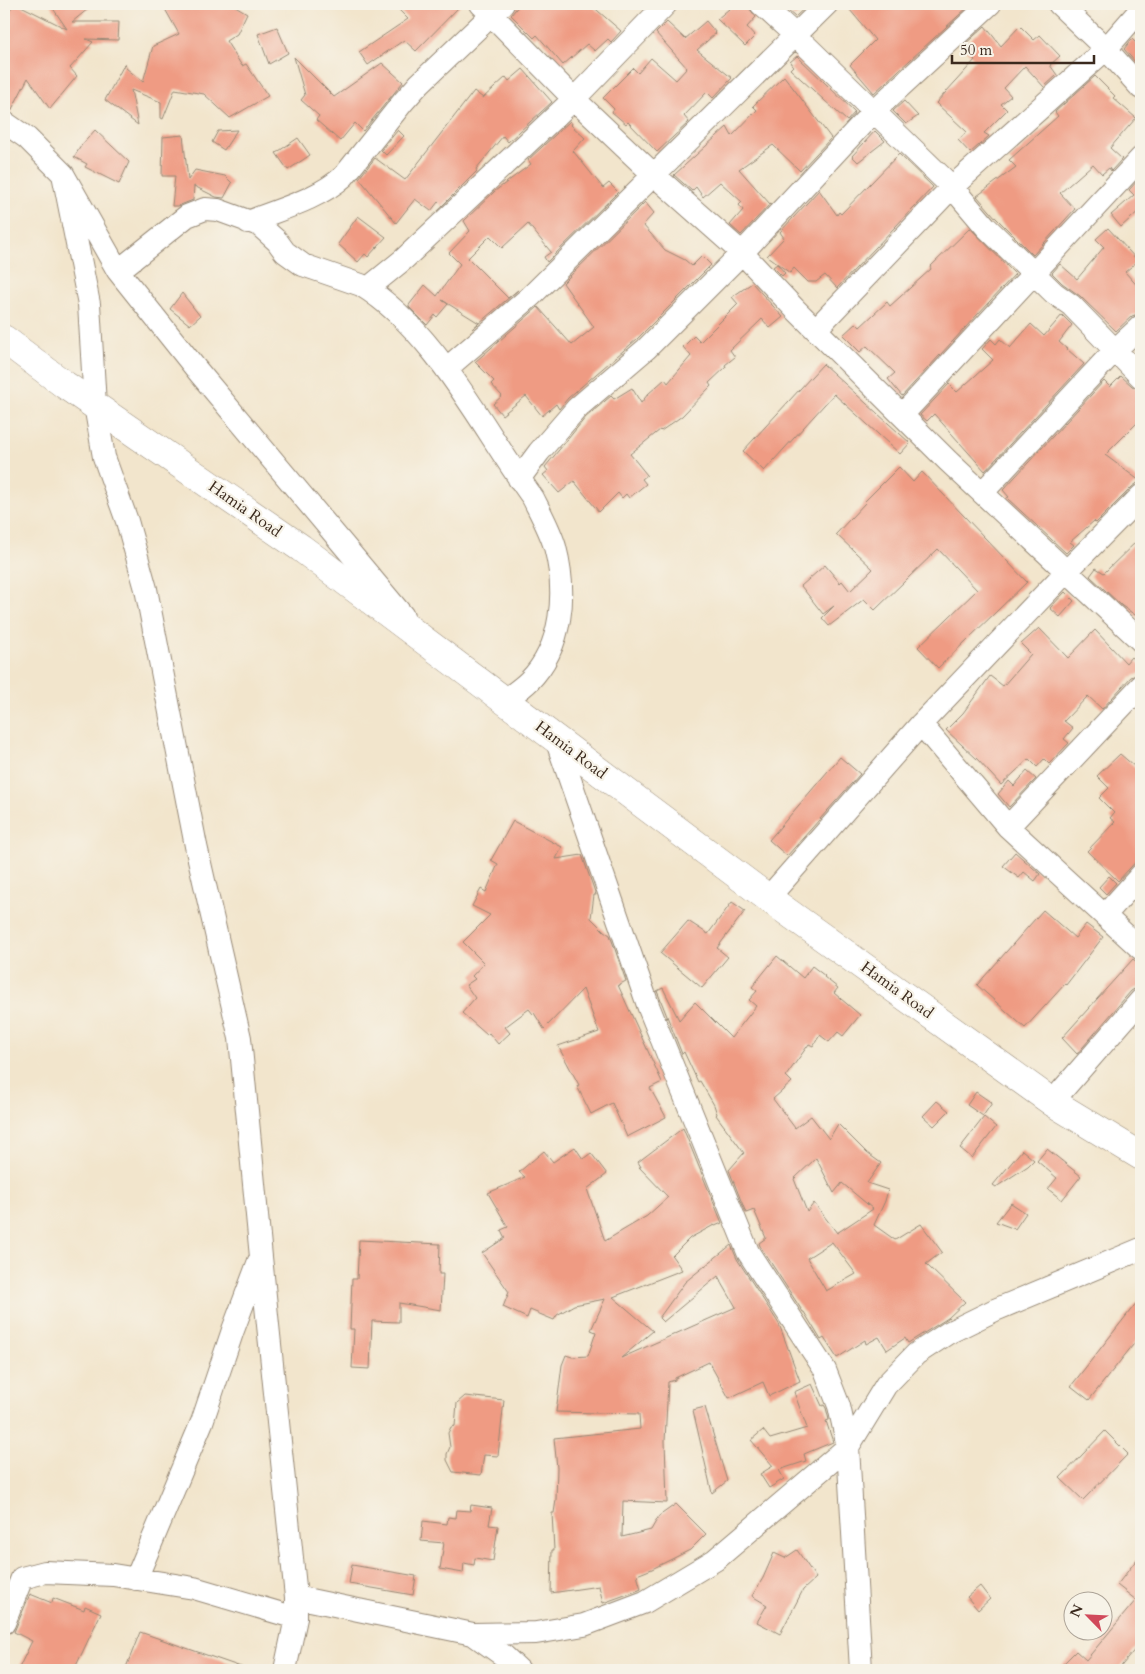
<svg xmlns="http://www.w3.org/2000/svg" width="1145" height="1674" font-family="Cardo,serif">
  <rect width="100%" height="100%" fill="#f7f3e8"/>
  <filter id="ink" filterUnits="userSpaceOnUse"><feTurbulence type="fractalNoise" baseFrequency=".02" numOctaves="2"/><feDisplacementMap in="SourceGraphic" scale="10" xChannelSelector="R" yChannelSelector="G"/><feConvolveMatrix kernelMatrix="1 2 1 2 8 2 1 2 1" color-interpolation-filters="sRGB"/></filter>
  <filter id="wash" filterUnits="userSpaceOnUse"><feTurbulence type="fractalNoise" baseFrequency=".0096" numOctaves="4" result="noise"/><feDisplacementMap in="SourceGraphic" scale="20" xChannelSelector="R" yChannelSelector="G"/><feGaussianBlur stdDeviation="1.12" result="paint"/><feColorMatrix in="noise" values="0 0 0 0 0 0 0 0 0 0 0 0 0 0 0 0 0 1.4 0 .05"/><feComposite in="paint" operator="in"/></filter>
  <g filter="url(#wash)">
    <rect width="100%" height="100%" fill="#f2e5cc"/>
    <g id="blocks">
      <!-- building -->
      <path fill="#ef9b83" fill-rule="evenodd" d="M13 4H17L67 29 50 4H94L72 22H119L118 40 86 39 93 42 70 68 77 76 50 109 28 78 11 111 4 109V22Z
        M174 4H232L247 13 237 34 226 41 242 66 246 64 268 96 230 118 204 94 175 89 163 119 161 118V102L131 90 138 125 105 100 125 63 126 68 143 82 153 46 179 34 165 9Z
        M393 4H462L416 51 404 40 368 65 359 52 408 19Z
        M520 4H590L621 31 611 42 608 39 595 51 587 44 563 65 537 35 534 38 511 15Z
        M735 4H748L749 8 756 17 747 27 755 36 745 46 717 19Z
        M780 4H809L795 17Z
        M845 4H967L969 6 874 93 850 65 875 40Z
        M706 21 716 33 697 50 732 78 713 98 707 92 684 116 689 122 657 152 628 122 626 124 612 112 614 109 603 98 633 68 638 73 651 58 676 80 687 68 656 33 667 22 685 39Z
        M985 26 1001 46 1020 26 1034 40 1040 35 1060 56 1050 65 1057 75 1044 87 1025 66 1004 88 1011 96 1001 104 1007 110 984 133 989 136 970 153 958 140 967 132 936 103 975 60 963 46Z
        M277 27 288 53 269 64 258 34Z
        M1132 39 1141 48V69L1124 49Z
        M797 56 855 112 847 121 790 69 793 66 790 62Z
        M294 57 334 97 382 63 403 82 363 131 355 123 340 141 316 120 319 116 301 100 305 95Z
        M523 69 552 102 508 142 503 136 476 169 477 171 442 206 438 202 431 211 415 199 396 223 359 178 375 158 405 180 474 91 483 98 506 77 509 81Z
        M784 76 831 138 800 171 773 145 739 169 770 204 741 235 730 225 743 210 739 205 742 202 720 182 703 197 696 187 692 191 674 175 727 127 732 136 757 110 753 106Z
        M1095 76 1115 96 1113 98 1136 118 1110 148 1122 159 1111 171 1109 168 1102 174 1093 164 1060 193 1075 209 1033 255 996 218 977 196 1016 167 1009 160 1058 116 1055 112Z
        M904 101 918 116 906 124 893 111Z
        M570 121 572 124 571 125 585 138 573 151 603 188 609 183 618 192 547 262 544 257 551 252 528 224 502 248 490 236 468 258 508 298 518 290 472 329 479 323 442 300 448 304 437 317 435 315 427 325 409 307V305L425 285 437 296 460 264 449 253 470 231 464 221 495 191 531 164 528 160Z
        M95 130 129 162 119 184 85 167 87 164 74 157 81 146Z
        M237 130 224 150 212 142 218 131Z
        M398 130 404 136 386 155 381 150Z
        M875 131 885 141 858 162 852 156Z
        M183 135 188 180 195 170 225 176 232 183 224 198 216 197 194 186 193 200 178 206H172L175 176H162L163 137Z
        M298 138 310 155 288 170 276 153Z
        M899 154 933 187 837 288 825 275 816 282H808L794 268 790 273 767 256 784 238 780 232 819 190 837 215 839 212 841 214Z
        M1140 178 1141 209 1121 227 1111 215 1134 195 1129 190Z
        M645 202 654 213 643 225 665 250 685 260 692 266 702 256 711 265 637 339 568 398 559 409 556 404 542 416 526 396 502 415 493 404 502 396 491 384 494 381 475 362 538 307 572 345 594 327 563 283Z
        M358 216 386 237 368 257 365 254 358 262 338 244Z
        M970 228 1015 274 902 396 888 379 895 373 867 346 860 352 843 335 856 323 860 327 887 302 890 306 931 269 930 267Z
        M1108 228 1138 261 1125 272 1141 290V313L1132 316 1116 331 1080 296 1062 283 1052 273 1060 264 1077 279 1104 247 1096 239Z
        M777 264 785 273 782 276 773 267Z
        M752 283 783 317 770 328 762 319 730 350 735 357 725 365 726 367 709 383 711 386 682 416 661 431 660 430 630 454 647 475 642 479 646 484 629 498 626 494 622 498 618 493 599 512 574 481 559 493 543 475 548 471 545 467 586 417 611 396 614 399 632 388 641 403 648 394 665 379 668 383 691 356 683 347 694 336 700 342 738 304 732 297Z
        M182 293 200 316 190 325 170 309Z
        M1062 315 1072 325 1059 342 1084 364 985 471 934 414 927 421 920 415 949 384 957 392 993 360 982 349 991 339 996 344 1000 339 1010 348 1031 324 1044 336Z
        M823 364 910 443 900 454 834 394 764 471 743 451Z
        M1121 376 1132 386 1141 390V419L1105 455 1140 481 1132 487 1096 523 1094 521 1070 542 1074 545 1066 553 1007 498 1009 497 1003 490 1104 381 1110 387Z
        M899 467 913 482 922 472 1027 582 938 668 918 647 977 590 938 549 875 610 864 599 829 626 822 618 834 606 823 614 801 586 825 565 840 583 842 581 850 591 873 569 836 534 865 503 864 502Z
        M1141 537V619L1122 606 1090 576 1096 568 1104 573Z
        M1065 592 1074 601 1060 617 1050 608Z
        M1039 628 1068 658 1095 630 1126 663 1131 657 1141 666V673L1131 677 1102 709 1088 696 1064 721 1073 728 1064 739 1069 743 1049 764 1044 759 1037 767 1029 759 1001 785 977 759 946 730 963 713 990 676 1003 686 1031 654 1021 644Z
        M1120 754 1141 772V856L1118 881 1087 851 1115 822 1110 818 1114 813 1099 798 1109 788 1097 776Z
        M840 757 860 774 787 856 769 840Z
        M1027 771 1036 779 1009 807 998 794 1009 781 1014 786Z
        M513 821 562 847 556 859 582 855 596 895H594L591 918 604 931 610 935 626 981 618 985 662 1082 650 1088 666 1117 627 1137 612 1103 591 1114 577 1086 579 1085 558 1046 599 1032 583 989 544 1029 534 1013 533 1014 529 1009 505 1027 510 1033 498 1044 489 1033 487 1035 462 1013 475 998 466 985 475 979 472 976 484 963 463 942 490 915 472 906 481 889 486 892 498 864 491 860Z
        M1015 852 1040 874 1035 881 1024 872 1019 878 1003 866Z
        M1109 876 1116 883 1106 894 1099 887Z
        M732 902 745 911 717 948 728 957 702 988 660 953 688 921 708 934Z
        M1043 910 1075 938 1086 924 1103 937 1066 985 1065 984 1025 1028 977 985Z
        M777 956 803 978 812 966 825 976 824 977 838 988 834 993 860 1015 843 1036 838 1032 829 1042 820 1035 813 1046 809 1044 786 1076 792 1082 773 1099 795 1128 811 1116 829 1139 838 1124 867 1153 881 1163 867 1183 888 1190 885 1201 874 1225 895 1240 921 1224 942 1252 926 1264 965 1302 948 1318 908 1343 905 1338 887 1350 879 1337 866 1344 865 1340 837 1358 824 1338 821 1340 804 1312H803L760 1246 759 1243 766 1238 754 1210 746 1213 729 1170 744 1153 716 1115 717 1114 714 1105 700 1081 698 1082 684 1052 682 1054 657 991 663 988 679 1020 695 1002 731 1038 756 1006 749 1000 757 991 752 987ZM816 1158 834 1193 842 1183 873 1209 837 1233 814 1203 807 1212 794 1179ZM832 1242 856 1274 826 1291 807 1258Z
        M1133 959 1141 966V987L1136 988 1131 991 1077 1054 1062 1038Z
        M976 1092 992 1103 983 1116 967 1105Z
        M937 1101 949 1111 934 1126 923 1116Z
        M984 1117 996 1127 972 1158 960 1148Z
        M683 1128 722 1223 715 1226 714 1225 690 1238 672 1256 682 1270 613 1297 653 1331 621 1358 736 1307 718 1276 663 1322 659 1318 685 1282 731 1245 737 1259 779 1324 800 1381 769 1396 763 1382 729 1398 709 1362 675 1378V1380L668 1382 665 1441 667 1503 623 1501 622 1537 651 1530 659 1516 676 1504 706 1534 690 1550 652 1569 637 1575 641 1589 639 1590 603 1603 599 1586 551 1593 552 1550H554L552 1513H554L556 1500 557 1468 554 1438 640 1429 639 1414 556 1412 562 1365 566 1355 572 1357 588 1356 596 1332 591 1330 605 1299 574 1305 557 1315 554 1320 530 1310 527 1318 503 1307 509 1292 482 1253 505 1238 501 1230 508 1227 488 1193 525 1177 519 1172 544 1151 553 1162 575 1147 583 1159 591 1153 607 1174 587 1189 605 1241 647 1216 668 1197 639 1167H641L638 1162Z
        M1047 1149 1081 1176 1062 1200 1048 1189 1057 1178 1037 1161Z
        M1022 1150 1034 1160 1028 1166 996 1187 993 1185Z
        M1011 1203 1026 1213 1015 1229 996 1222Z
        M359 1240 440 1244 439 1274H443L441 1310 399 1303V1322L372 1321 370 1369 352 1368 354 1329H350L352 1279H357Z
        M1141 1297V1335L1089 1400 1071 1386Z
        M812 1384 822 1406 824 1405 826 1408 829 1420 826 1421 833 1442 804 1454 806 1461 779 1470 784 1479 769 1488 760 1474 773 1466 751 1440 763 1430 770 1439 807 1428 794 1392Z
        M465 1396 504 1400 498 1456 484 1455 481 1475 453 1472 447 1460V1454L450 1447 448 1433 451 1427 455 1426 457 1403Z
        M705 1407 727 1481 712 1493 693 1410Z
        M1105 1431 1128 1454 1083 1500 1060 1478Z
        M471 1505 492 1508 489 1525 498 1526 493 1561 475 1558 474 1565 464 1563 463 1573 440 1569 444 1543 421 1541 423 1521 447 1524 448 1517 456 1518 457 1510 470 1511Z
        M797 1550 816 1578 803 1590 780 1634 757 1622 767 1605 752 1596 763 1578 774 1553 785 1558Z
        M1141 1554V1642L1118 1670H1057L1076 1651 1086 1660 1136 1600 1117 1585Z
        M352 1565 416 1576 413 1595 349 1584Z
        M980 1586 990 1599 978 1610 967 1597Z
        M30 1594 52 1603 53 1598 84 1610 85 1606 101 1613 74 1670H18L32 1641 14 1632Z
        M140 1632 244 1668V1670H125Z"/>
    </g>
  </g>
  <g filter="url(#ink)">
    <use href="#blocks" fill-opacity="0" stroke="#968875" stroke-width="1"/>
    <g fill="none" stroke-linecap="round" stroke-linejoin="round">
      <!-- minor casing -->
      <g stroke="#968875" stroke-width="24">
        <path id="minor" d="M481 4 574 99 653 174 742 253 795 309 948 461 1141 641
          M761 4 795 35 952 187 986 227 1054 293 1071 305 1141 377
          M1059 4 1106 49 1141 88
          M4 122 27 138 63 174 118 271 197 370 403 616
          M63 174 89 304 95 405 104 457 127 521 146 589 196 846 240 1038 261 1257 296 1597V1618L285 1670
          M248 222C280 209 317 200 344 176L403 102 419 84 503 4
          M118 271 187 216 205 209 218 210 259 225 277 241 285 252 303 265 361 285C436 331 482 428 533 498 541 514 550 530 555 547 567 592 563 647 529 681 522 688 513 694 505 700
          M367 289 404 259 574 99 666 4
          M816 329 952 187 1106 49 1141 9
          M446 369 531 296 827 4
          M902 415 1141 158
          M519 479 539 452 577 408 646 349 742 253 874 111 990 4
          M983 492 1115 350 1141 326
          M921 724 1008 827 1141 949
          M556 739 649 1008 748 1252 825 1370 839 1406 848 1447 861 1670
          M1008 827 1141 686
          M768 898 921 724 1066 572 1141 496
          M1105 915 1141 875
          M1052 1102 1141 1000
          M136 1579 202 1422 233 1330 259 1261
          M296 1597 473 1634 504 1656 519 1670
          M4 1623 22 1578 45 1572 113 1575 194 1588 296 1618
          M473 1634 536 1633 584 1625 645 1602 715 1560 848 1447 886 1385 916 1354 948 1333 995 1310 1141 1249"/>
      </g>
      <!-- tertiary casing -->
      <g stroke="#968875" stroke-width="29">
        <path id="tertiary" d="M4 339 65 385 301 548 768 898 1052 1102 1141 1156"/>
      </g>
      <!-- minor -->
      <use href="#minor" stroke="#fff" stroke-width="22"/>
      <!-- tertiary -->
      <use href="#tertiary" stroke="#fff" stroke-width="28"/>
    </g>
  </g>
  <g text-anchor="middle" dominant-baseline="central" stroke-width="4.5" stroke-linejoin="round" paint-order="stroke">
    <!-- street labels -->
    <g font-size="16" fill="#3b2a1e" stroke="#f7f3e8">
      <text transform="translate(245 509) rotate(35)">Hamia Road</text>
      <text transform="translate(571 750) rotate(37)">Hamia Road</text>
      <text transform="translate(897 990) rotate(36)">Hamia Road</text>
    </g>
  </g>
  <!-- margin -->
  <rect width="1145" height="1674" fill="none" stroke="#f7f3e8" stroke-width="20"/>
  <!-- north arrow -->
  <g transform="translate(1088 1616) rotate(294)"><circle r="24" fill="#f7f3e8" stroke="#aca397"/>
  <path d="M0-4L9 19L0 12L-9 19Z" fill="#d1495b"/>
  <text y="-8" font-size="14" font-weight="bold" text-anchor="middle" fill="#3b2a1e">N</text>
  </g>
  <!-- scale -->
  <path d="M952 55v8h142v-8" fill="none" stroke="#3b2a1e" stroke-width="2.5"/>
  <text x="960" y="55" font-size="15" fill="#3b2a1e" stroke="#f7f3e8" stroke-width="4" paint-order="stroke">50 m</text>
</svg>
